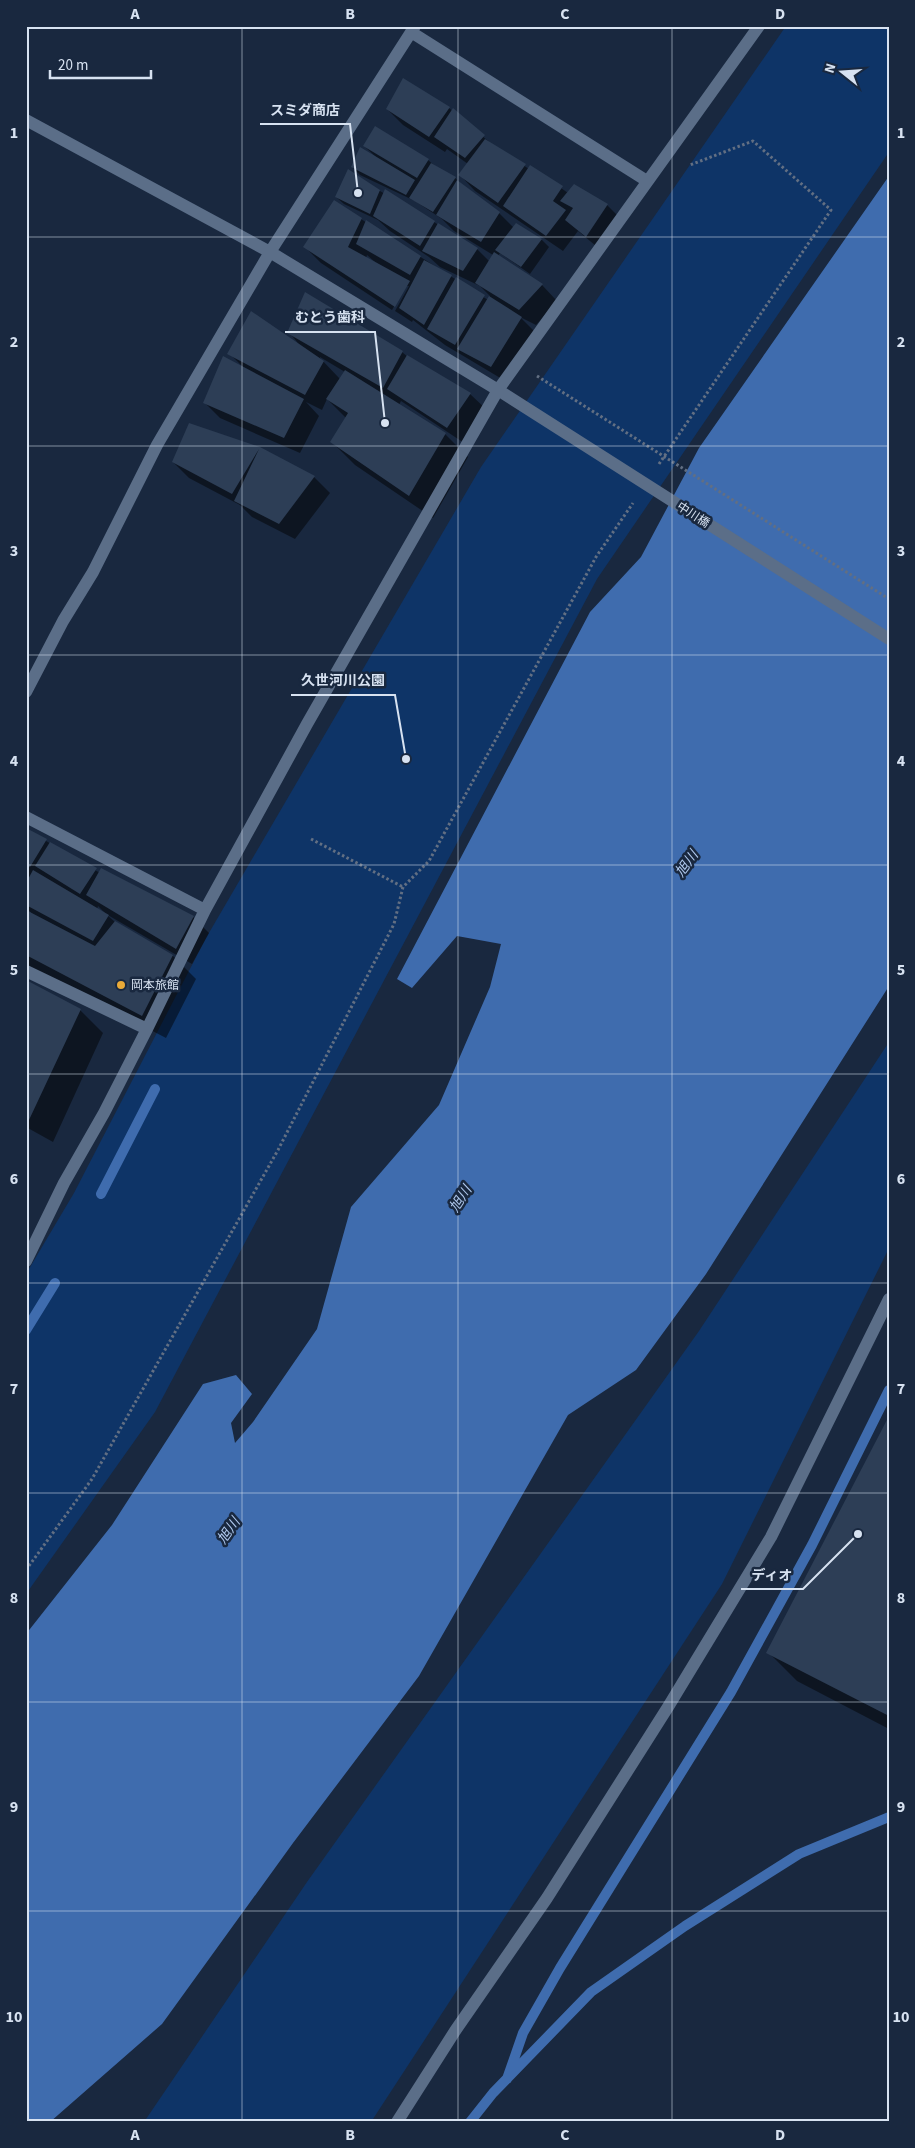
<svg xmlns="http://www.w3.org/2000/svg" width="915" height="2148" font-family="'Source Sans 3','Noto Sans JP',sans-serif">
  <rect width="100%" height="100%" fill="#19283f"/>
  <!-- green -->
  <path fill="#0e3467" d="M786 26H889V152L597 579 155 1412 26 1594V1274L74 1193 206 938 481 467Z
    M889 1042V1248L722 1584 371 2122H144L307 1882 699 1331Z"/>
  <!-- water -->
  <path fill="#3f6cae" d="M889 176V986L706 1274 636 1370 568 1415 419 1676 293 1843 162 2024 50 2122H26V1634L112 1525 203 1384 236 1375 252 1394 231 1423 235 1443 253 1422 317 1329 351 1207 439 1105 490 987 501 944 457 936 412 988 397 979 590 612 641 557 699 448Z"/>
  <!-- shadow -->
  <path fill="#0007" fill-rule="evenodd" d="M449 108 494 146 529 169 530 166 568 193 607 205 623 221 602 251 578 231 563 251 475 191 460 175 468 164 447 149 445 152 403 125 387 109Z
    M364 146 428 160 435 166 455 178 463 186 499 213 514 228 541 239 549 247 530 274 500 253 498 256 542 285 557 301 536 325 520 317 537 334 507 382 445 345 413 320 412 322 395 311 409 286H406L392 310 321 263 305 247 361 219 488 300 490 296 480 286 440 267 429 257 390 231 378 220 344 204 336 197 380 191 434 222 477 249 490 262 493 255 454 231 442 219 415 201 360 175 352 167 376 157ZM367 255 376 263 366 258Z
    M289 332 402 352 408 357 470 394 486 409 464 443 401 401 399 405 445 434 468 457 433 518 355 465 332 442 346 418 327 399 322 410 306 402 319 416 300 453 220 418 204 402 243 367 229 353 301 347ZM320 357 345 372 340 379 320 358Z
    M259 448 314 477 330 493 295 539 252 517 240 505 189 478 173 462Z
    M26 829 100 873 193 917 209 933 192 964 106 914 115 922 173 956 196 979 166 1038 26 965V911L33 915 26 907ZM98 906 105 913 97 909Z
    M26 982 80 1010 103 1033 53 1142 26 1127Z
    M889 1418V1729L797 1681 768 1652Z"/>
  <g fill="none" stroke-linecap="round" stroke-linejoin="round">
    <!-- stream -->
    <path stroke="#3f6cae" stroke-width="10" d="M101 1194 155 1089
      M26 1330 55 1283
      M507 2079 523 2033 560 1968 731 1692 812 1545 889 1390
      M470 2122 493 2093 591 1992 685 1926 799 1854 889 1817"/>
  </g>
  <!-- building -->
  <path fill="#2d3e56" d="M403 78 450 107 429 137 386 109Z
    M453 108 485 135 465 158 434 137Z
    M375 126 429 159 417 178 363 146Z
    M485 139 526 164 498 203 458 175Z
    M360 147 415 180 406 195 351 167Z
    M431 163 456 177 433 212 409 198Z
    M530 165 563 186 553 201 566 210 546 236 503 206Z
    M348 169 380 190 370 214 335 197Z
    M457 180 500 212 481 242 436 215Z
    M574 184 608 204 586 237 565 220 573 208 560 201Z
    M385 189 435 221 420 246 373 216Z
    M334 200 362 218 348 247 410 281 395 307 303 247Z
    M366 220 421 256 410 275 356 244Z
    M438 223 478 248 463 271 422 251Z
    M516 223 542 239 521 267 495 250Z
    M494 252 543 284 519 310 475 283Z
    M424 260 452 275 424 325 399 308Z
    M456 277 485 295 455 345 427 329Z
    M305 292 403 351 383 388 287 333Z
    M489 296 522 317 491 367 457 349Z
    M251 311 324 361 305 395 227 354Z
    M407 355 471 393 447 428 387 389Z
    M223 356 304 399 284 438 203 403Z
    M345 370 446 433 409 496 330 442 348 413 326 399Z
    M189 423 260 447 315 476 279 524 234 501 259 449 232 494 172 462Z
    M26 828 47 839 30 867 26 865Z
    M50 842 97 868 80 894 35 866Z
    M101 868 194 916 176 949 86 895Z
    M33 870 109 915 93 941 26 905V883Z
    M26 910 95 946 115 921 173 955 142 1016 26 955Z
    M26 980 81 1009 29 1120 26 1118Z
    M889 1416V1716L766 1653Z"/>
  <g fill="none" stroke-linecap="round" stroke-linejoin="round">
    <!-- path -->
    <path stroke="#626f83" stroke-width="3" stroke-dasharray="2.5 2.5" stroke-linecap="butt" d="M537 376 889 599
      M659 464 831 210 753 141 690 165
      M311 839 403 887
      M26 1570 92 1479 278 1150 394 924 403 887 429 861 596 557 633 503"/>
    <!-- minor -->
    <path stroke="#5b6e88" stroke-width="12" d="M411 32 647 181
      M26 120 270 252 498 390 889 639
      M26 692 63 621 93 572 157 445 270 252 415 26
      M26 817 205 910
      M26 971 147 1029
      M26 1261 64 1183 104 1113 147 1029 205 910 307 724 498 390 759 26
      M397 2122 455 2031 547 1898 668 1707 771 1537 889 1299"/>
  </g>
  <!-- grid -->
  <path fill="none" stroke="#d7e2f1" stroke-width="1" stroke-opacity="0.55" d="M242 26V2122M458 26V2122M672 26V2122M26 237H889M26 446H889M26 655H889M26 865H889M26 1074H889M26 1283H889M26 1493H889M26 1702H889M26 1911H889"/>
  <!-- markers -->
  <circle fill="#eaaa38" stroke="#19283f" stroke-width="2" cx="121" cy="985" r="5"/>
  <g text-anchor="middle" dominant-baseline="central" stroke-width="5" stroke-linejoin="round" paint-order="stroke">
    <!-- street labels -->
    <g font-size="12" fill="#d7e2f1" stroke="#19283f">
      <text transform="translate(693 515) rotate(33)">中川橋</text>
    </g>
    <!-- poi labels -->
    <g font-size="12" fill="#d7e2f1" stroke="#19283f" text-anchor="start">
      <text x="131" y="985">岡本旅館</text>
    </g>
    <!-- water labels -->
    <g font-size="14" font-style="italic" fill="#afc8ed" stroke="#19283f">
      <text transform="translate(687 864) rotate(-54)">旭川</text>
      <text transform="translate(461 1199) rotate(-57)">旭川</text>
      <text transform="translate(229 1531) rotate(-55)">旭川</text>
    </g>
  </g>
  <!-- callouts -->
  <path fill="none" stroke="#d7e2f1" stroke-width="2" d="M358 193L350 124H260M385 423L375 332H285M406 759L395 695H291M858 1534L803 1589H741"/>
  <g fill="#d7e2f1" stroke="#19283f" stroke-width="2">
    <circle cx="358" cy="193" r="5"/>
    <circle cx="385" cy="423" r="5"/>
    <circle cx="406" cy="759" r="5"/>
    <circle cx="858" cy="1534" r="5"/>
  </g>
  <g font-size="14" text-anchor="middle" font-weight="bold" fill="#d7e2f1" stroke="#19283f" stroke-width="5" stroke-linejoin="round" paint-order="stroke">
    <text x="305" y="115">スミダ商店</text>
    <text x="330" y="322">むとう歯科</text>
    <text x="343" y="685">久世河川公園</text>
    <text x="772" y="1580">ディオ</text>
  </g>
  <!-- border -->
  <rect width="915" height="2148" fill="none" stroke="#19283f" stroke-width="55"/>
  <!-- north arrow -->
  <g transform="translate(842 72) rotate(287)" stroke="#19283f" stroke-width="4" paint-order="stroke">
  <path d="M0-4L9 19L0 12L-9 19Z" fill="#d7e2f1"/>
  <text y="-8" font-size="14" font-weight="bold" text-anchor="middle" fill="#d7e2f1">N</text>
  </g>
  <!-- scale -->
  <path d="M50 70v8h101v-8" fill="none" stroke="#d7e2f1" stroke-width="2.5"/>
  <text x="58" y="70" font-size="15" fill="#d7e2f1" stroke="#19283f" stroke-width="4" paint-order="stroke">20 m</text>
  <rect x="28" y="28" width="860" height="2092" fill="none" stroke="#d7e2f1" stroke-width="2"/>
  <g font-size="16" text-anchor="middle" font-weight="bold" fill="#d7e2f1">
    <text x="135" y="19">A</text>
    <text x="350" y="19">B</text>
    <text x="565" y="19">C</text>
    <text x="780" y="19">D</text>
    <text x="14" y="138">1</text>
    <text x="901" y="138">1</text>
    <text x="14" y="347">2</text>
    <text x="901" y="347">2</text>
    <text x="14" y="556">3</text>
    <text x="901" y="556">3</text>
    <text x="14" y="766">4</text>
    <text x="901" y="766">4</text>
    <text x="14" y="975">5</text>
    <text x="901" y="975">5</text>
    <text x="14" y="1184">6</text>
    <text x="901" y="1184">6</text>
    <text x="14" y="1394">7</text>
    <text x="901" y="1394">7</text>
    <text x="14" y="1603">8</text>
    <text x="901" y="1603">8</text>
    <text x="14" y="1812">9</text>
    <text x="901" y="1812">9</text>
    <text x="14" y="2022">10</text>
    <text x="901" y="2022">10</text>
    <text x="135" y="2140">A</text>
    <text x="350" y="2140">B</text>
    <text x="565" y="2140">C</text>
    <text x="780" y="2140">D</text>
  </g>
</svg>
